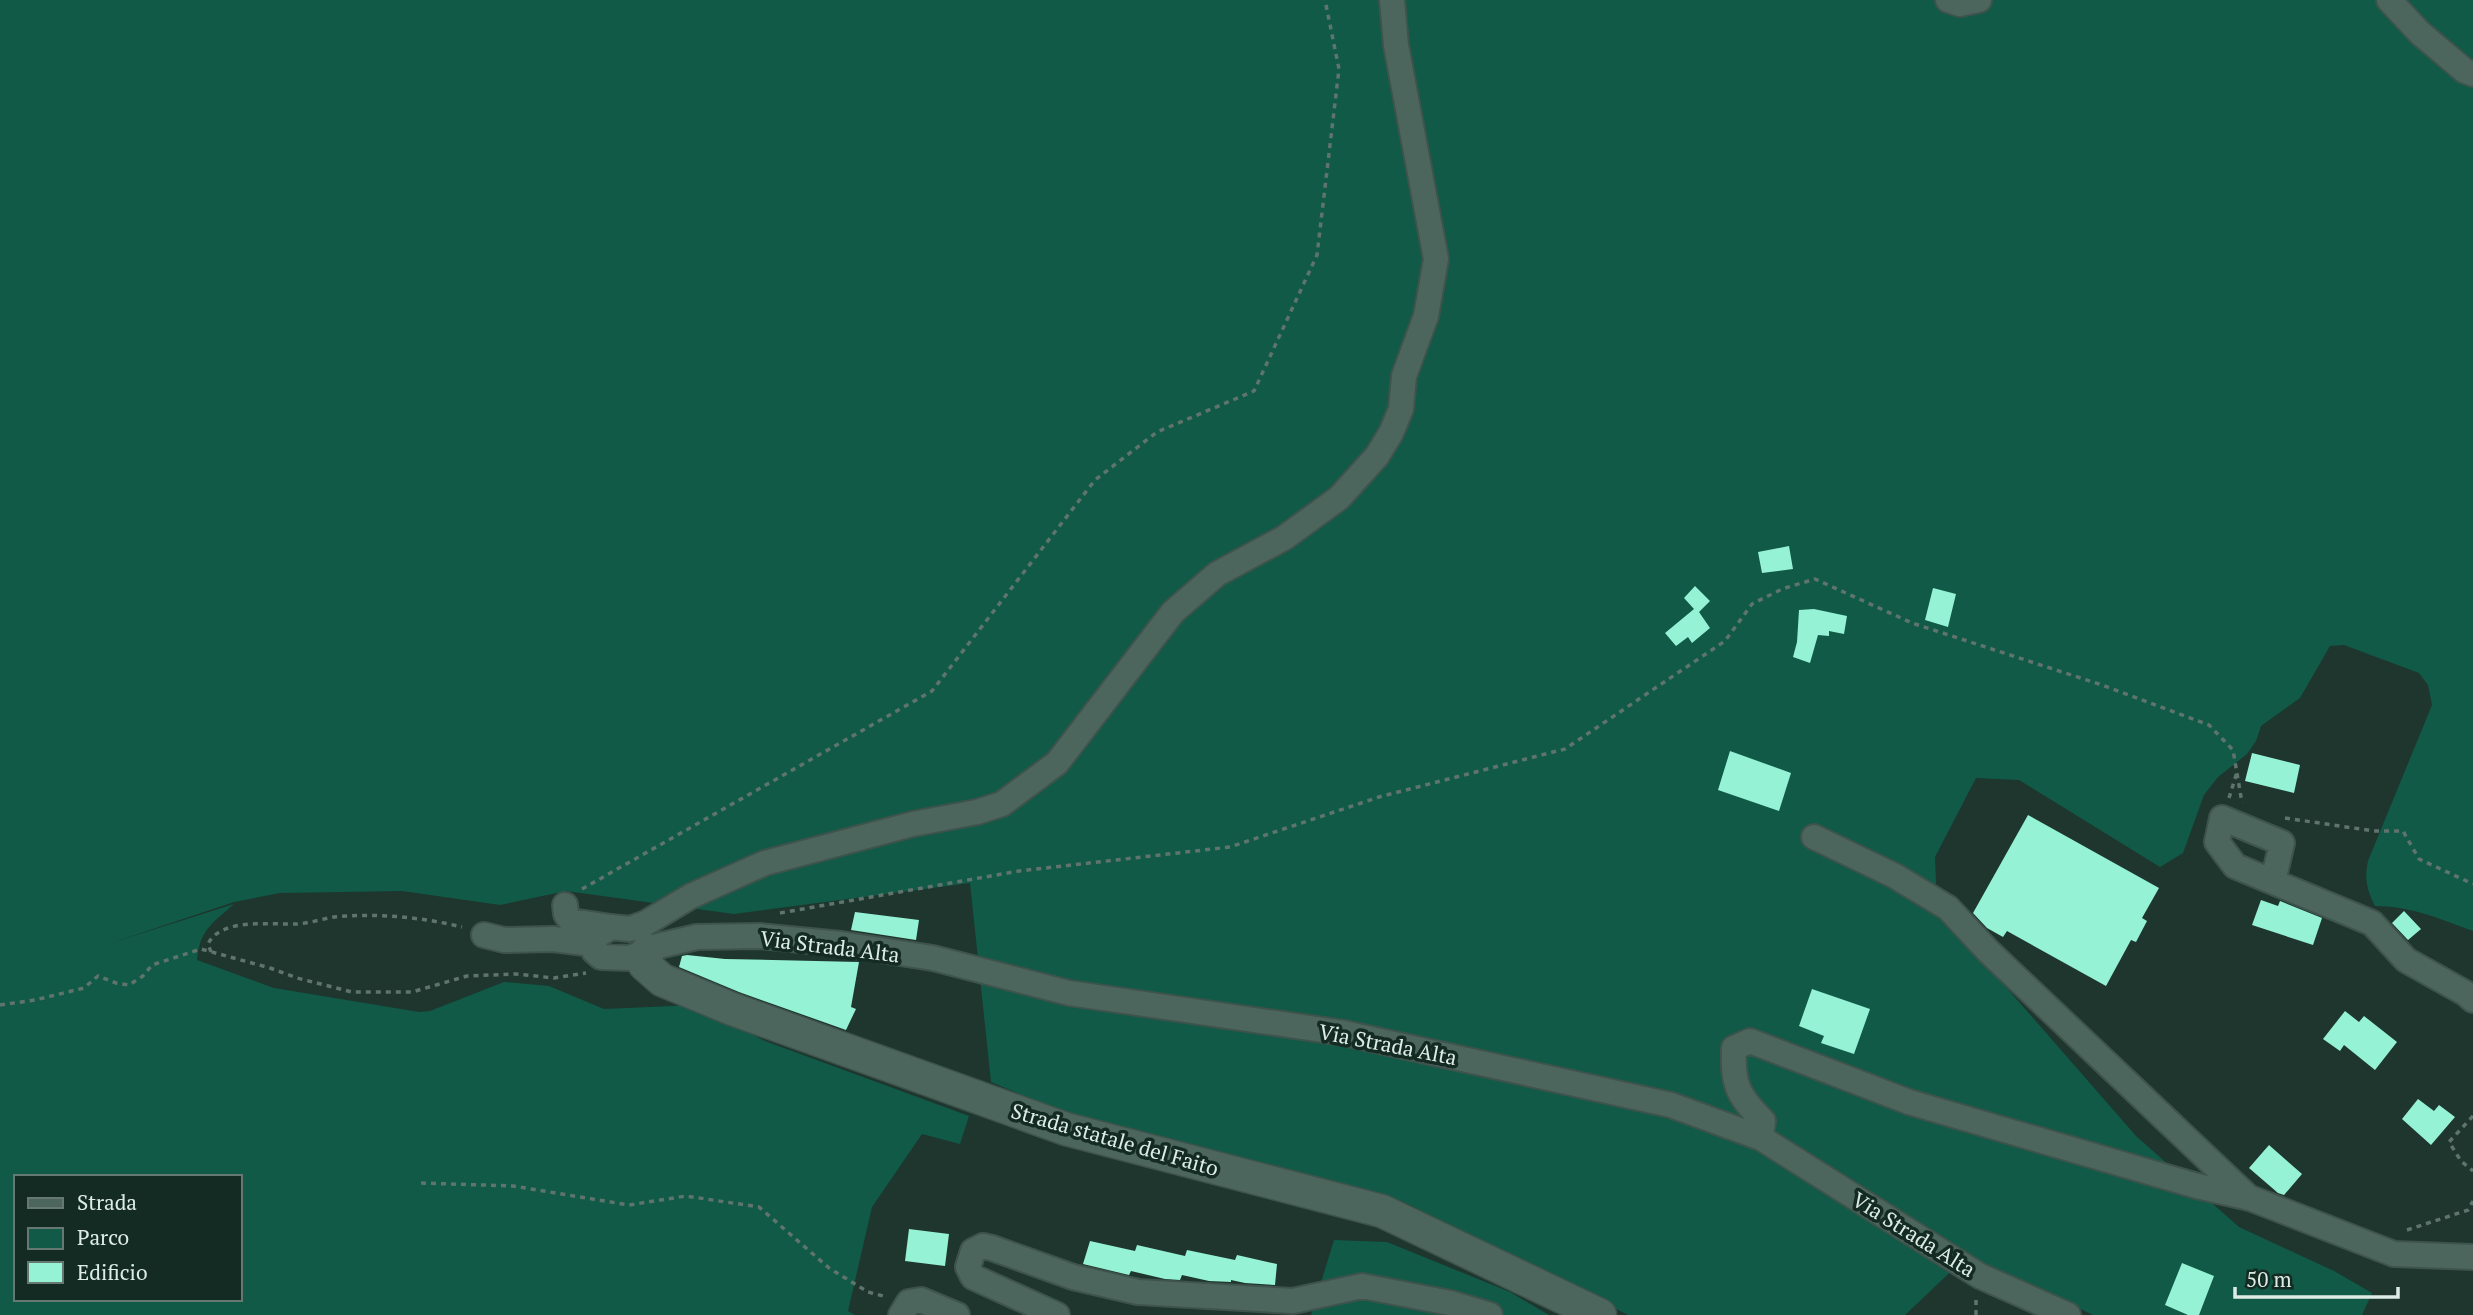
<svg xmlns="http://www.w3.org/2000/svg" width="2473" height="1315" font-family="'PT Serif',serif">
  <rect width="100%" height="100%" fill="#1e362e"/>
  <!-- green -->
  <path fill="#105a47" fill-rule="evenodd" d="M0 0H2473V931C2440 919 2411 906 2375 906 2367 890 2364 879 2368 861L2432 705 2428 685 2419 673 2344 645 2330 646 2300 698 2261 726 2256 741 2247 754 2218 777 2204 795 2183 853 2160 867 2019 780 1976 778 1935 857 1937 908 2136 1136 2239 1227 2334 1271 2372 1293 2362 1315H2093L1977 1260H1963L1905 1315H1628L1402 1201 1096 1126 991 1082 970 883 734 914 566 891 500 905 402 891 280 893 234 902 111 943 234 904C212 924 200 929 197 960L274 988 419 1012 430 1011 504 982 549 986 604 1009 695 1005 765 1041 969 1116 960 1144 922 1134 872 1207 848 1311 855 1315H0ZM16 1177H240V1299H16Z
    M1334 1240 1387 1242 1510 1292 1549 1315H1311Z"/>
  <!-- building -->
  <path fill="#95f2d4" d="M1789 546 1793 569 1762 573 1758 552Z
    M1695 586 1710 601 1699 612 1710 628 1692 643 1688 637 1676 646 1665 633 1694 609 1684 598Z
    M1933 588 1956 594 1948 627 1925 620Z
    M1814 609 1847 616 1844 634 1829 631V636L1818 635 1810 663 1793 657 1797 642 1799 610Z
    M1730 751 1791 773 1779 811 1718 790Z
    M2252 753 2300 765 2294 793 2245 781Z
    M2028 815 2159 888 2142 918 2147 921 2136 942 2131 940 2106 986 2007 931 2003 937 1987 928 1973 913Z
    M2261 900 2278 906 2280 901 2322 918 2313 945 2252 925Z
    M2404 911 2421 929 2408 940 2392 923Z
    M855 912 919 920 916 940 851 930Z
    M687 955 725 959 859 962 851 1007 856 1009 846 1030 739 992 679 967 682 956Z
    M1812 989 1870 1009 1854 1054 1821 1043 1824 1036 1799 1026Z
    M2345 1011 2359 1022 2364 1016 2397 1042 2375 1070 2344 1045 2340 1051 2323 1039Z
    M2418 1099 2434 1111 2439 1105 2455 1117 2431 1145 2402 1119Z
    M2269 1145 2302 1174 2284 1195 2278 1193 2249 1168Z
    M909 1229 949 1234 945 1266 905 1261Z
    M1090 1241 1135 1251 1137 1245 1185 1256 1187 1250 1235 1260 1237 1255 1277 1264 1275 1285 1245 1283 1231 1280V1282L1209 1281 1182 1275 1180 1280 1165 1279 1131 1271 1129 1275 1083 1264Z
    M2182 1263 2214 1276 2199 1315H2188L2165 1305Z"/>
  <g fill="none" stroke-linecap="round" stroke-linejoin="round">
    <!-- minor casing -->
    <g stroke="#3e534c" stroke-width="28">
      <path id="minor" d="M1392 0 1396 45 1436 259 1426 316 1404 376 1401 409 1391 433 1377 456 1339 498 1284 538 1217 574 1173 612 1057 763 1002 804 977 812 913 824 765 863 691 896 646 923 630 929 611 927 598 935 593 944 594 951 601 957 630 958 658 946 697 937 760 936 841 944 933 958 1069 993 1344 1033 1671 1105 1761 1138 1980 1276 2068 1315
        M1948 0 1960 4 1979 0
        M2389 0 2420 33 2465 71 2473 74
        M1814 837 1895 876 1948 908 1988 951 2249 1198
        M2273 881 2282 843 2222 818 2217 842 2235 866 2372 923 2406 960 2465 993 2473 1000
        M565 905 566 914 571 921 611 927
        M484 935 504 940 553 939 593 944
        M1761 1138 1763 1121C1738 1096 1732 1084 1734 1048L1750 1041 1909 1102 2197 1186 2250 1198 2394 1254 2473 1257
        M901 1315 909 1302 921 1300 957 1315
        M1057 1315 973 1277 968 1267 973 1251 983 1246 992 1248 1073 1277 1138 1292 1293 1301 1362 1286 1450 1303 1490 1315"/>
    </g>
    <!-- tertiary casing -->
    <g stroke="#3e534c" stroke-width="35">
      <path id="tertiary" d="M648 950 645 965 662 980 732 1009 1066 1129 1382 1211 1600 1315"/>
    </g>
    <!-- path -->
    <path stroke="#5f746d" stroke-width="3.5" stroke-dasharray="5 5" stroke-linecap="butt" d="M2229 798 2237 772
      M2285 818 2374 831H2403L2419 859 2473 884
      M582 889 932 691 1095 480 1157 432 1254 391 1317 255 1339 69 1325 0
      M780 913 1019 871 1230 847 1379 797 1565 749 1725 641 1752 604 1782 589 1815 579 1912 623 2099 684 2209 725 2233 750 2242 803
      M211 952 208 944C221 917 272 925 297 924 310 923 322 919 334 917 377 913 421 917 462 927
      M0 1005 35 1000 84 988 98 976 116 983 129 985 143 976 152 965 201 949 270 968 297 978 352 992H412L467 976 516 974 554 978 586 973
      M2473 1116 2449 1142 2461 1161 2473 1171
      M421 1183 513 1186 629 1205 686 1196 759 1207 829 1268 868 1292 887 1297
      M2407 1230 2468 1210 2473 1201
      M1976 1315V1299"/>
    <!-- minor -->
    <use href="#minor" stroke="#4d665d" stroke-width="24"/>
    <!-- tertiary -->
    <use href="#tertiary" stroke="#4d665d" stroke-width="32"/>
  </g>
  <g text-anchor="middle" dominant-baseline="central" stroke-width="7" stroke-linejoin="round" paint-order="stroke">
    <!-- street labels -->
    <g font-size="21" fill="#deece6" stroke="#142b24">
      <text transform="translate(830 946) rotate(7)">Via Strada Alta</text>
      <text transform="translate(1388 1044) rotate(11)">Via Strada Alta</text>
      <text transform="translate(1115 1139) rotate(16)">Strada statale del Faito</text>
      <text transform="translate(1914 1234) rotate(32)">Via Strada Alta</text>
    </g>
  </g>
  <!-- legend -->
  <rect x="14" y="1175" width="228" height="126" fill="#142b24" stroke="#657872" stroke-width="2"/>
  <rect x="28" y="1198" width="35" height="10" fill="#4d665d" stroke="#657872" stroke-width="2"/>
  <text x="77" y="1210" font-size="21" fill="#deece6">Strada</text>
  <rect x="28" y="1228" width="35" height="21" fill="#105a47" stroke="#657872" stroke-width="2"/>
  <text x="77" y="1245" font-size="21" fill="#deece6">Parco</text>
  <rect x="28" y="1262" width="35" height="21" fill="#95f2d4" stroke="#657872" stroke-width="2"/>
  <text x="77" y="1280" font-size="21" fill="#deece6">Edificio</text>
  <!-- scale -->
  <path d="M2235 1287v10h163v-10" fill="none" stroke="#deece6" stroke-width="3.5"/>
  <text x="2246" y="1287" font-size="21" fill="#deece6" stroke="#142b24" stroke-width="5" paint-order="stroke">50 m</text>
</svg>
